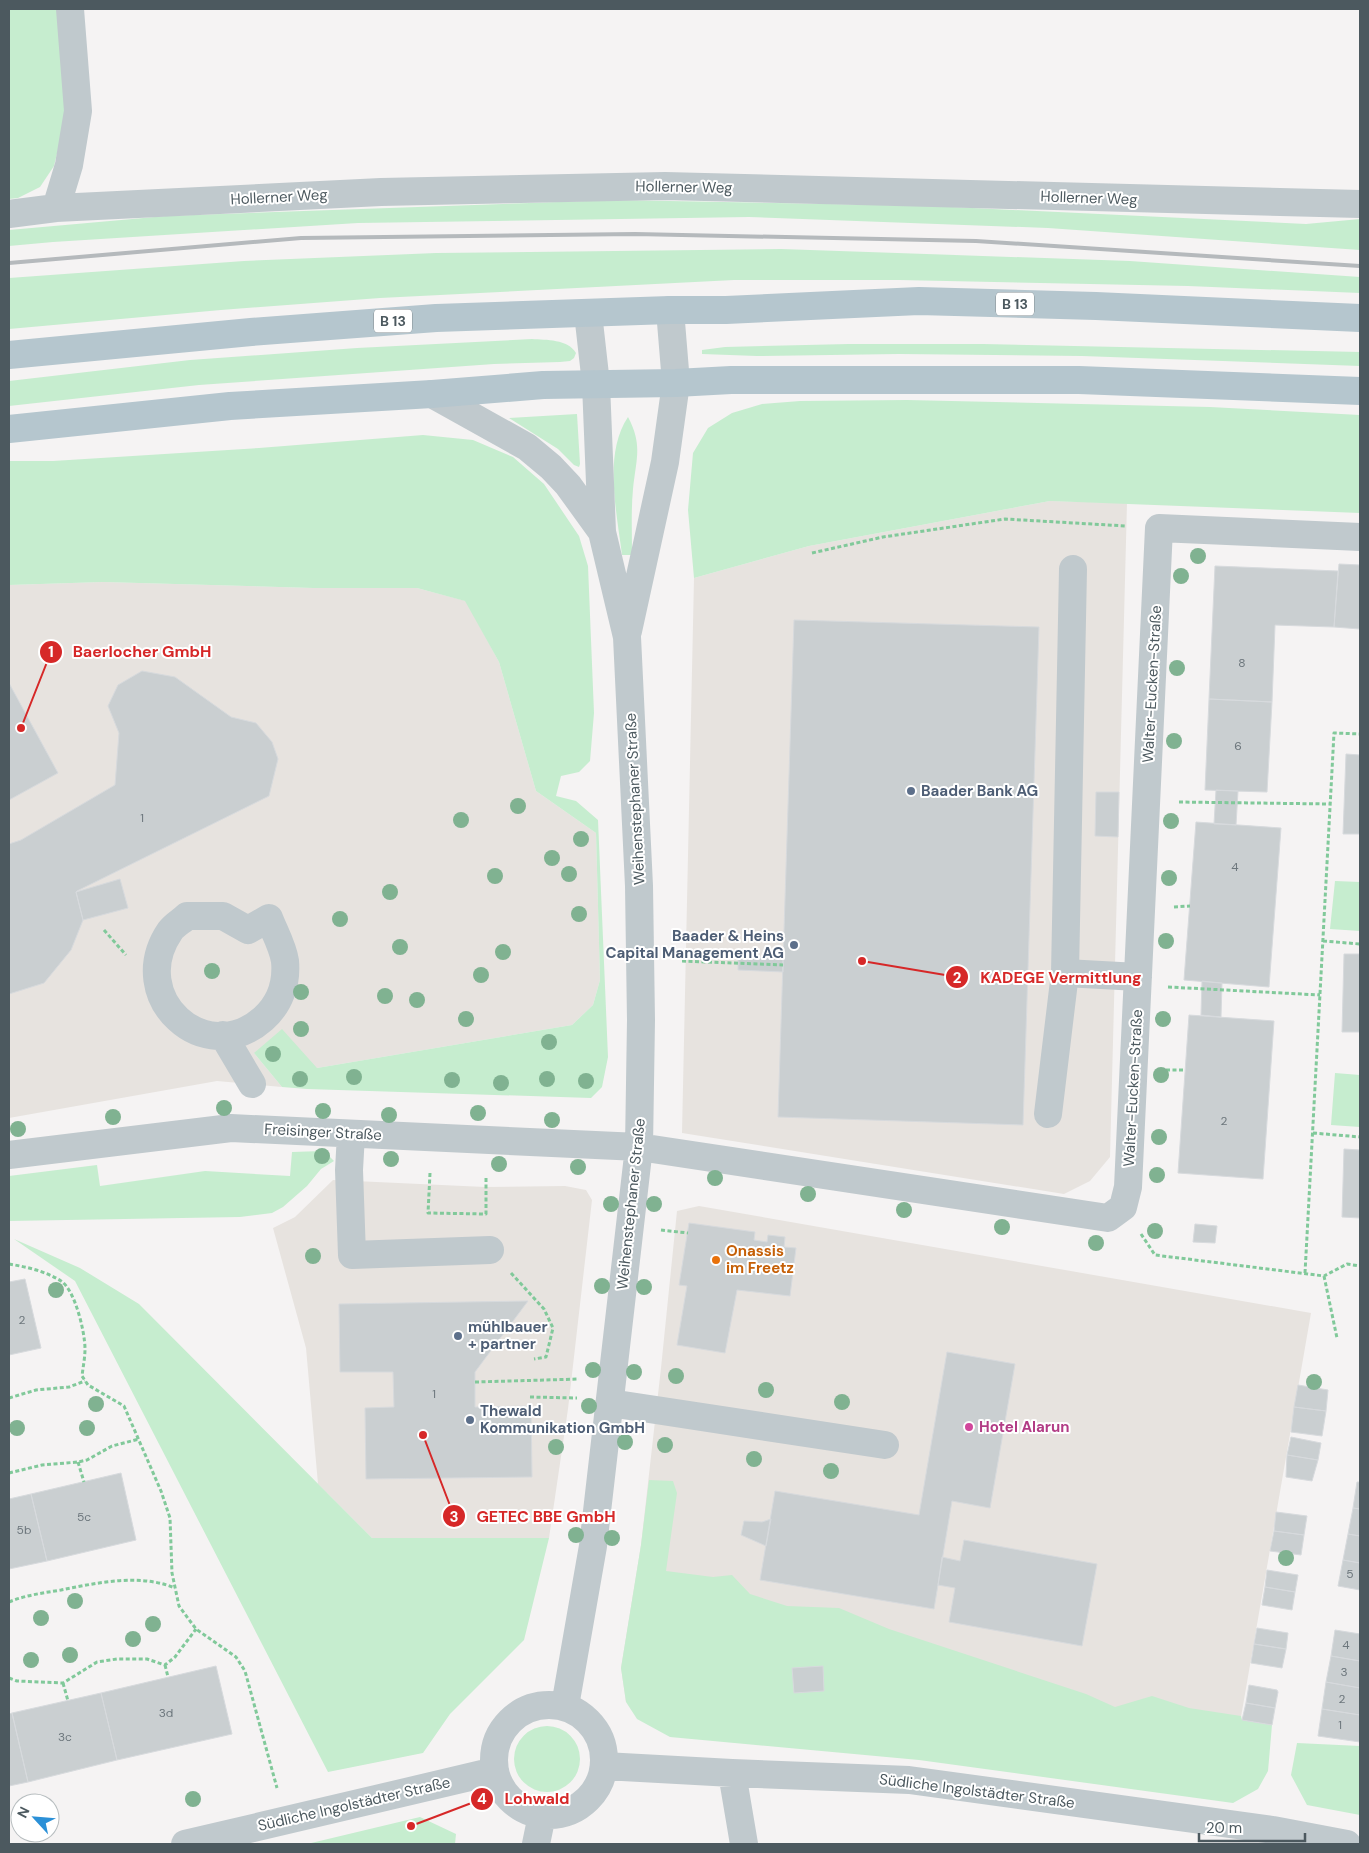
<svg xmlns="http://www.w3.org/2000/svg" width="1369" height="1853" font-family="'DM Sans',sans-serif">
  <rect width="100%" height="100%" fill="#f5f3f3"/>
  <!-- commercial -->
  <path fill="#e7e3df" d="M1050 501 1127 503 1110 1157 1090 1181 1064 1194 682 1133 694 578 809 546Z
    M103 582 313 588H417L466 601 499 662 536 791 596 833 600 980 593 1005 572 1025 317 1068 254 1053 282 1087 217 1081 9 1118V585Z
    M333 1180 485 1187 565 1186 586 1190 592 1200 568 1409 549 1538H372L318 1484 306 1348 273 1228 295 1217Z
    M699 1206 1311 1313 1228 1792 626 1702 621 1668 641 1545 661 1368 677 1211Z"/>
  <!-- green -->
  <path fill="#c6edcf" d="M9 9H60L68 108 54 166 40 187 18 198 9 199Z
    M615 200 932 206 1306 224 1360 219V250L1048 228 749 217 358 223 53 242 9 246V230L166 216Z
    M781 249 1130 261 1360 277V293L1188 286 899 280H734L380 298 221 310 9 329V278L244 261 436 253Z
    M532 339C546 340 568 339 576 353L574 358 570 361 560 362 494 364 199 385 9 406V381L190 360 357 348Z
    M849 344H983L1360 352V366L1082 356 899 354 757 356 702 354V350L725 347Z
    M907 400 1210 407 1360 415V513L1050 501 809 546 694 578 688 510 693 453 708 428 732 413 762 404 800 401Z
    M577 414 580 464 579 467 574 465 558 449 509 418Z
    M628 417C643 445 636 459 633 489 631 510 632 533 632 555H622C617 513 603 454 628 417Z
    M423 435 473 440 513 457 544 484 579 536 588 566 594 713 590 761 579 772 561 776 556 796 576 801 598 820 608 1057 602 1087 591 1098 307 1089 282 1087 254 1053 282 1029 317 1068 572 1025 593 1005 600 980 596 833 536 791 499 662 465 601 417 588H313L103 582 9 585V461H53L259 448Z
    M1335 881 1360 882V931L1330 929Z
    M1335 1073 1360 1075V1127L1331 1125Z
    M322 1151 326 1153 334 1161 321 1169 307 1186 283 1207 272 1213 240 1217 9 1221V1176L97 1165 100 1186 205 1171 290 1176 292 1152Z
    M14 1239 80 1268 139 1304 372 1538H549L524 1640 450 1714 423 1753 328 1772 75 1281Z
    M649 1480 673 1481 677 1493 666 1571 713 1577 732 1575 750 1594 787 1606 839 1608 889 1629 1086 1694 1115 1707 1152 1696 1189 1708 1241 1716 1242 1720 1272 1725 1268 1771 1258 1789 1233 1803 919 1760 670 1737 637 1719 626 1702 621 1668 641 1545Z
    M514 1759a33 33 0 1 1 66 0a33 33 0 1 1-66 0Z
    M1297 1743 1360 1746V1815L1307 1805 1291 1775Z
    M420 1817 456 1834 455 1844H307Z"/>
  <!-- building -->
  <path fill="#cacfd1" stroke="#d7dadd" d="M1339 564 1360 565V629L1334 627Z
    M1215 566 1338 571 1334 627 1275 625 1272 702 1209 699Z
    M794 620 1039 627 1023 1125 778 1117Z
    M142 671 175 677 231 717 256 723 272 742 278 759 269 796 77 891 76 892 83 920 71 950 44 983 9 994V844L21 840 115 785 119 733 108 706 118 685Z
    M9 683 58 773 9 800Z
    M1209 699 1272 702 1267 792 1205 790Z
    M1346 754 1360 755V834H1343Z
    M1216 790 1238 791 1236 825 1214 824Z
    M1096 792H1119L1118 837 1095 836Z
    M1196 822 1281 828 1269 987 1184 980Z
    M120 879 128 908 83 920 76 892Z
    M1344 954H1360V1032H1342Z
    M738 957 783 958V972L738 970Z
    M1202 981 1222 983 1221 1017 1201 1015Z
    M1189 1015 1274 1021 1263 1179 1178 1173Z
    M1344 1149 1360 1150V1218L1342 1217Z
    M689 1223 755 1232 754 1240 767 1242 768 1235 785 1237 784 1247 796 1248 790 1296 737 1290 725 1353 677 1345 687 1286 679 1285Z
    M1195 1224 1217 1226 1215 1243 1193 1242Z
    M25 1279 41 1348 9 1355V1282Z
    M528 1301 475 1372V1407L531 1406 532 1477 366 1479 365 1408 394 1407 393 1372H340L339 1304Z
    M947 1352 1015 1364 990 1508 952 1501 934 1609 760 1580 775 1491 919 1515Z
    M1298 1385 1328 1390 1326 1411 1294 1407Z
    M1294 1407 1326 1411 1322 1436 1291 1432Z
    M1291 1437 1321 1443 1318 1460 1287 1455Z
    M1287 1455 1318 1460 1312 1481 1286 1477Z
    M121 1473 136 1540 47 1561 31 1494Z
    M1357 1482H1360V1509L1353 1508Z
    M31 1494 47 1561 9 1569V1499Z
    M1353 1508 1360 1509V1536L1348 1534Z
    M1276 1512 1307 1516 1304 1535 1274 1531Z
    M771 1519 766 1546 741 1535 744 1521 762 1522Z
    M1274 1531 1304 1535 1301 1555 1270 1551Z
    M1348 1534 1360 1536V1563L1343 1560Z
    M964 1540 1097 1564 1082 1646 949 1622 955 1588 938 1585 942 1557 960 1561Z
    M1343 1560 1360 1563V1590L1338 1586Z
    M1267 1570 1298 1575 1295 1592 1265 1587Z
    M1265 1587 1295 1592 1292 1610 1262 1605Z
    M1257 1628 1288 1633 1286 1649 1254 1644Z
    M1335 1630 1360 1634V1661L1331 1656Z
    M1254 1644 1286 1649 1282 1668 1251 1663Z
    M1331 1656 1360 1661V1688L1326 1682Z
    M216 1666 232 1734 117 1760 101 1693Z
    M823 1666 824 1691 794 1693 792 1668Z
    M1326 1682 1360 1688V1715L1322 1709Z
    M1249 1685 1277 1690 1278 1692 1275 1708 1246 1703Z
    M101 1693 117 1760 28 1782 12 1713Z
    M1246 1703 1275 1708 1272 1725 1242 1720Z
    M1322 1709 1360 1715V1742L1318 1736Z
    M12 1713 28 1782 9 1786V1714Z"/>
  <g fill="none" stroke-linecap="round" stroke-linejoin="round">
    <!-- path -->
    <path stroke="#81c99a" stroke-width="3" stroke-dasharray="4 2.5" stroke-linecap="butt" d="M812 553 883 537 1005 519 1126 526
      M1179 802 1330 804
      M1174 907 1190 906
      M104 930 126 955
      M1323 941 1360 944
      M682 961 783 965
      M1168 987 1320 995
      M1166 1070H1185
      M1313 1133 1360 1137
      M430 1173 428 1213 486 1214V1176
      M661 1230 688 1233
      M1141 1234 1155 1255 1324 1276 1347 1264 1360 1266
      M9 1264C27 1267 45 1271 61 1281 75 1290 85 1332 85 1349 85 1358 83 1367 82 1376L88 1385 124 1406 161 1491 170 1518 172 1573 179 1606 196 1629 236 1657 245 1671 277 1788
      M511 1273 544 1309 553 1328 546 1357 534 1359
      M1305 1273 1334 733 1360 734
      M1324 1276 1337 1338
      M475 1382 579 1379
      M530 1397 577 1398
      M9 1398 36 1390 69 1387 85 1381
      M78 1462 84 1482
      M9 1473 42 1465 78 1462 87 1460 112 1446 139 1439
      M9 1602C26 1595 43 1593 61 1590 97 1583 139 1573 175 1588
      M165 1665 168 1677
      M9 1678 17 1681 63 1683 97 1662 117 1659H147L165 1665 175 1657 196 1629
      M63 1683 68 1701"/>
    <!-- minor -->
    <path stroke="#c0c9cd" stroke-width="28" d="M56 208 69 165 78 111 70 9
      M9 214 56 208 381 192 665 186 1360 204
      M432 394 527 447 551 467 568 485 602 532
      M1073 569 1065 973 1138 977
      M628 631 665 462 676 383 670 310
      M187 916H223L248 930 269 918C274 931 283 947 285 961 287 983 280 1004 263 1019 205 1070 125 997 170 931 174 925 182 921 187 916Z
      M223 1035 252 1084
      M1048 1114 1065 973
      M351 1134 349 1170 352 1255 490 1250
      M9 1155 231 1128 639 1147 1108 1218 1123 1207 1128 1187 1159 528 1360 537
      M610 1403 885 1445
      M494 1760a55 55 0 1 1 110 0a55 55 0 1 1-110 0Z
      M565 1706 593 1546 639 1147 641 1020 639 886 627 637 602 532 596 384 588 313
      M604 1766 732 1773 909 1780 1273 1830 1347 1844
      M732 1773 744 1844
      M185 1844 495 1771
      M536 1844 542 1815"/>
    <!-- major -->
    <path stroke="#b5c6ce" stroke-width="28" d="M9 355 251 332 436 318 670 310H726L919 301 1096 306 1360 318
      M9 429 230 406 432 394 543 385 676 383 731 380H1079L1360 391"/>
    <!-- rail -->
    <path stroke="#b5b9bc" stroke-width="4" d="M9 263 301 238 635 234 976 241 1360 266"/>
  </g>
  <!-- trees -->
  <g fill="#80b291">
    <circle cx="1198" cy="556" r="8"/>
    <circle cx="1181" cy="576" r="8"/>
    <circle cx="1177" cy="668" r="8"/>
    <circle cx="1174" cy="741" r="8"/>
    <circle cx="518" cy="806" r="8"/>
    <circle cx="461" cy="820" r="8"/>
    <circle cx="1171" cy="821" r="8"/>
    <circle cx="581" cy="839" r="8"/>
    <circle cx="552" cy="858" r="8"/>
    <circle cx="569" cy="874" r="8"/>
    <circle cx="495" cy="876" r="8"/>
    <circle cx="1169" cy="878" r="8"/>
    <circle cx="390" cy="892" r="8"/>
    <circle cx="579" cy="914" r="8"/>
    <circle cx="340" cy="919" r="8"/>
    <circle cx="1166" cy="941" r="8"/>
    <circle cx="400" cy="947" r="8"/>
    <circle cx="503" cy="952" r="8"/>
    <circle cx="212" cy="971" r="8"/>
    <circle cx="481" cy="975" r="8"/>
    <circle cx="301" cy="992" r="8"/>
    <circle cx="385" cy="996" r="8"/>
    <circle cx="417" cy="1000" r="8"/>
    <circle cx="466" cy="1019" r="8"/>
    <circle cx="1163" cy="1019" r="8"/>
    <circle cx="301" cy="1029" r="8"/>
    <circle cx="549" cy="1042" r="8"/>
    <circle cx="273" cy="1054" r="8"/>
    <circle cx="1161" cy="1075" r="8"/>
    <circle cx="354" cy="1077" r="8"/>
    <circle cx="300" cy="1079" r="8"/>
    <circle cx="547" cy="1079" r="8"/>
    <circle cx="452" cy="1080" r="8"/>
    <circle cx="586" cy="1081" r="8"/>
    <circle cx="501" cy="1083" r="8"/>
    <circle cx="224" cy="1108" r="8"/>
    <circle cx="323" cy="1111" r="8"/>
    <circle cx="478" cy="1113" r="8"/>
    <circle cx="389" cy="1115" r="8"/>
    <circle cx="113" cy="1117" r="8"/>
    <circle cx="552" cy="1120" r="8"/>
    <circle cx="18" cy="1129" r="8"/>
    <circle cx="1159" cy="1137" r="8"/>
    <circle cx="322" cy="1156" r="8"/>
    <circle cx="391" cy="1159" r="8"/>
    <circle cx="499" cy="1164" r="8"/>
    <circle cx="578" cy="1167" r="8"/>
    <circle cx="1157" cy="1175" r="8"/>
    <circle cx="715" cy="1178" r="8"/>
    <circle cx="808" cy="1194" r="8"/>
    <circle cx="611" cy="1204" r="8"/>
    <circle cx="654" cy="1204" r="8"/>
    <circle cx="904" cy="1210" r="8"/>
    <circle cx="1002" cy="1227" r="8"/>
    <circle cx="1155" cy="1231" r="8"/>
    <circle cx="1096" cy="1243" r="8"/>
    <circle cx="313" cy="1256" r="8"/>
    <circle cx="602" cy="1286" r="8"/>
    <circle cx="644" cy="1287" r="8"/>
    <circle cx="56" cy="1290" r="8"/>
    <circle cx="593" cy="1370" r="8"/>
    <circle cx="634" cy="1372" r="8"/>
    <circle cx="676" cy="1376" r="8"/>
    <circle cx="1314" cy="1382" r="8"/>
    <circle cx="766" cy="1390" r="8"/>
    <circle cx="842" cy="1402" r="8"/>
    <circle cx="96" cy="1404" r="8"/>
    <circle cx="589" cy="1406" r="8"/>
    <circle cx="17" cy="1428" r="8"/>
    <circle cx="87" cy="1428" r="8"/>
    <circle cx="625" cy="1442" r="8"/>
    <circle cx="665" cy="1445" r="8"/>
    <circle cx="556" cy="1447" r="8"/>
    <circle cx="754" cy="1459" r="8"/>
    <circle cx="831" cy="1471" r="8"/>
    <circle cx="576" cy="1535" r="8"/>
    <circle cx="612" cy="1538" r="8"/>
    <circle cx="1286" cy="1558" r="8"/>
    <circle cx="75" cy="1601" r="8"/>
    <circle cx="41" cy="1618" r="8"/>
    <circle cx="153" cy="1624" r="8"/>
    <circle cx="133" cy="1639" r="8"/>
    <circle cx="70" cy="1655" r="8"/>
    <circle cx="31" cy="1660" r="8"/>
    <circle cx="193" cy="1799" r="8"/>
  </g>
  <!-- markers -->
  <g fill="#5c6f8a" stroke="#fff" stroke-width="2">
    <circle cx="911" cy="791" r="5"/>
    <circle cx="794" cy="945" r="5"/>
    <circle cx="458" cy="1336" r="5"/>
    <circle cx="470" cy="1420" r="5"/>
  </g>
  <circle fill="#e8710a" stroke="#fff" stroke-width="2" cx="716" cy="1260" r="5"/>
  <circle fill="#d1479c" stroke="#fff" stroke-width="2" cx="969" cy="1427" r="5"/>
  <g text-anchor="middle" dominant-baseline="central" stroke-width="4" stroke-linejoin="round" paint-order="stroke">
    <!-- number labels -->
    <g font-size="12" fill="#6c767c">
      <text x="1242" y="663">8</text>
      <text x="1238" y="746">6</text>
      <text x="142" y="818">1</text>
      <text x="1235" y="867">4</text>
      <text x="1224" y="1121">2</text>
      <text x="22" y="1320">2</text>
      <text x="434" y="1394">1</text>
      <text x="84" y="1517">5c</text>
      <text x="24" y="1530">5b</text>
      <text x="1350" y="1574">5</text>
      <text x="1346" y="1645">4</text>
      <text x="1344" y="1672">3</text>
      <text x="1342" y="1699">2</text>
      <text x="166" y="1713">3d</text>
      <text x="1340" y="1725">1</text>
      <text x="65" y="1737">3c</text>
    </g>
    <!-- shield labels -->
    <g fill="#fff" stroke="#828b8f" stroke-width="1">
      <rect x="996" y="292.5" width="38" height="23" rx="4"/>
      <rect x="374" y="309.5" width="38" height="23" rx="4"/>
    </g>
    <g font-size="14" font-weight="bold" fill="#4c595f">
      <text x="1015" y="304">B 13</text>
      <text x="393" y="321">B 13</text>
    </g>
    <!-- street labels -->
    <g font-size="15" fill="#4c595f" stroke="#fff">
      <text transform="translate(684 187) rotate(1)">Hollerner Weg</text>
      <text transform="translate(279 197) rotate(-3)">Hollerner Weg</text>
      <text transform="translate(1089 198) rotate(2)">Hollerner Weg</text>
      <text transform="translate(1152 684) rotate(-87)">Walter-Eucken-Straße</text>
      <text transform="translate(635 799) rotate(-93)">Weihenstephaner Straße</text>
      <text transform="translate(1133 1088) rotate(-87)">Walter-Eucken-Straße</text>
      <text transform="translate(323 1132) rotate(3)">Freisinger Straße</text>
      <text transform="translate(631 1204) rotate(-84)">Weihenstephaner Straße</text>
      <text transform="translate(977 1791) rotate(7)">Südliche Ingolstädter Straße</text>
      <text transform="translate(354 1804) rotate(-13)">Südliche Ingolstädter Straße</text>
    </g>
    <!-- service labels -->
    <g font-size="15" font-weight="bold" fill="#4e5e75" stroke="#fff" text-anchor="start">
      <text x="921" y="791">Baader Bank AG</text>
      <text x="784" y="936" text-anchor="end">Baader &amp; Heins<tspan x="784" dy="17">Capital Management AG</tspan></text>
      <text x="468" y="1327">mühlbauer<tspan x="468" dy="17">+ partner</tspan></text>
      <text x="480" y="1411">Thewald<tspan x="480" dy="17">Kommunikation GmbH</tspan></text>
    </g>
    <!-- food labels -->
    <g font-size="15" font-weight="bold" fill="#c56008" stroke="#fff" text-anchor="start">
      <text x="726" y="1251">Onassis<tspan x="726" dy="17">im Freetz</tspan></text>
    </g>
    <!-- hotel labels -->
    <g font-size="15" font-weight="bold" fill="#b23c85" stroke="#fff" text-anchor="start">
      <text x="979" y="1427">Hotel Alarun</text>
    </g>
  </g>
  <!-- callouts -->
  <path fill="none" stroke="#d62828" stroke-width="2" d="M21 728L51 652M862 961L957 977M423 1435L454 1516M411 1826L482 1799"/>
  <g fill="#d62828" stroke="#fff" stroke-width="2">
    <circle cx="21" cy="728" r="5"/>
    <circle cx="862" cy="961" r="5"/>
    <circle cx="423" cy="1435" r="5"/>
    <circle cx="411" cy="1826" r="5"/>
    <circle cx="51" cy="652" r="12"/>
    <circle cx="957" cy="977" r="12"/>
    <circle cx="454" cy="1516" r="12"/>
    <circle cx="482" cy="1799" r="12"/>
  </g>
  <g font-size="15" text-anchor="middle" font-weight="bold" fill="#fff">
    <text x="51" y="657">1</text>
    <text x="957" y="983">2</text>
    <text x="454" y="1522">3</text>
    <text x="482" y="1804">4</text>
  </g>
  <g font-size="16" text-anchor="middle" font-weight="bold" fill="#d62828" stroke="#fff" stroke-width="4" stroke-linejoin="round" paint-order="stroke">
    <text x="142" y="657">Baerlocher GmbH</text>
    <text x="1061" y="983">KADEGE Vermittlung</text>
    <text x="546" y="1522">GETEC BBE GmbH</text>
    <text x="537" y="1804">Lohwald</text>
  </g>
  <!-- border -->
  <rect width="1369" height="1853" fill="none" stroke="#4c595f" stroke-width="20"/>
  <!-- north arrow -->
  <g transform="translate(35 1818) rotate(296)"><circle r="24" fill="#ffffff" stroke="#b7bdbf"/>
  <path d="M0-4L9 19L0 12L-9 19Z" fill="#2b90d7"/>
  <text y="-8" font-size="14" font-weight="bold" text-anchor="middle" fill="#4c595f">N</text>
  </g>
  <!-- scale -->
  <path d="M1199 1833v8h106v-8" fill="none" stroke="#4c595f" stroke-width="2.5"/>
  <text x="1206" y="1833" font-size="15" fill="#4c595f" stroke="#ffffff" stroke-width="4" paint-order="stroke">20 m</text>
</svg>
